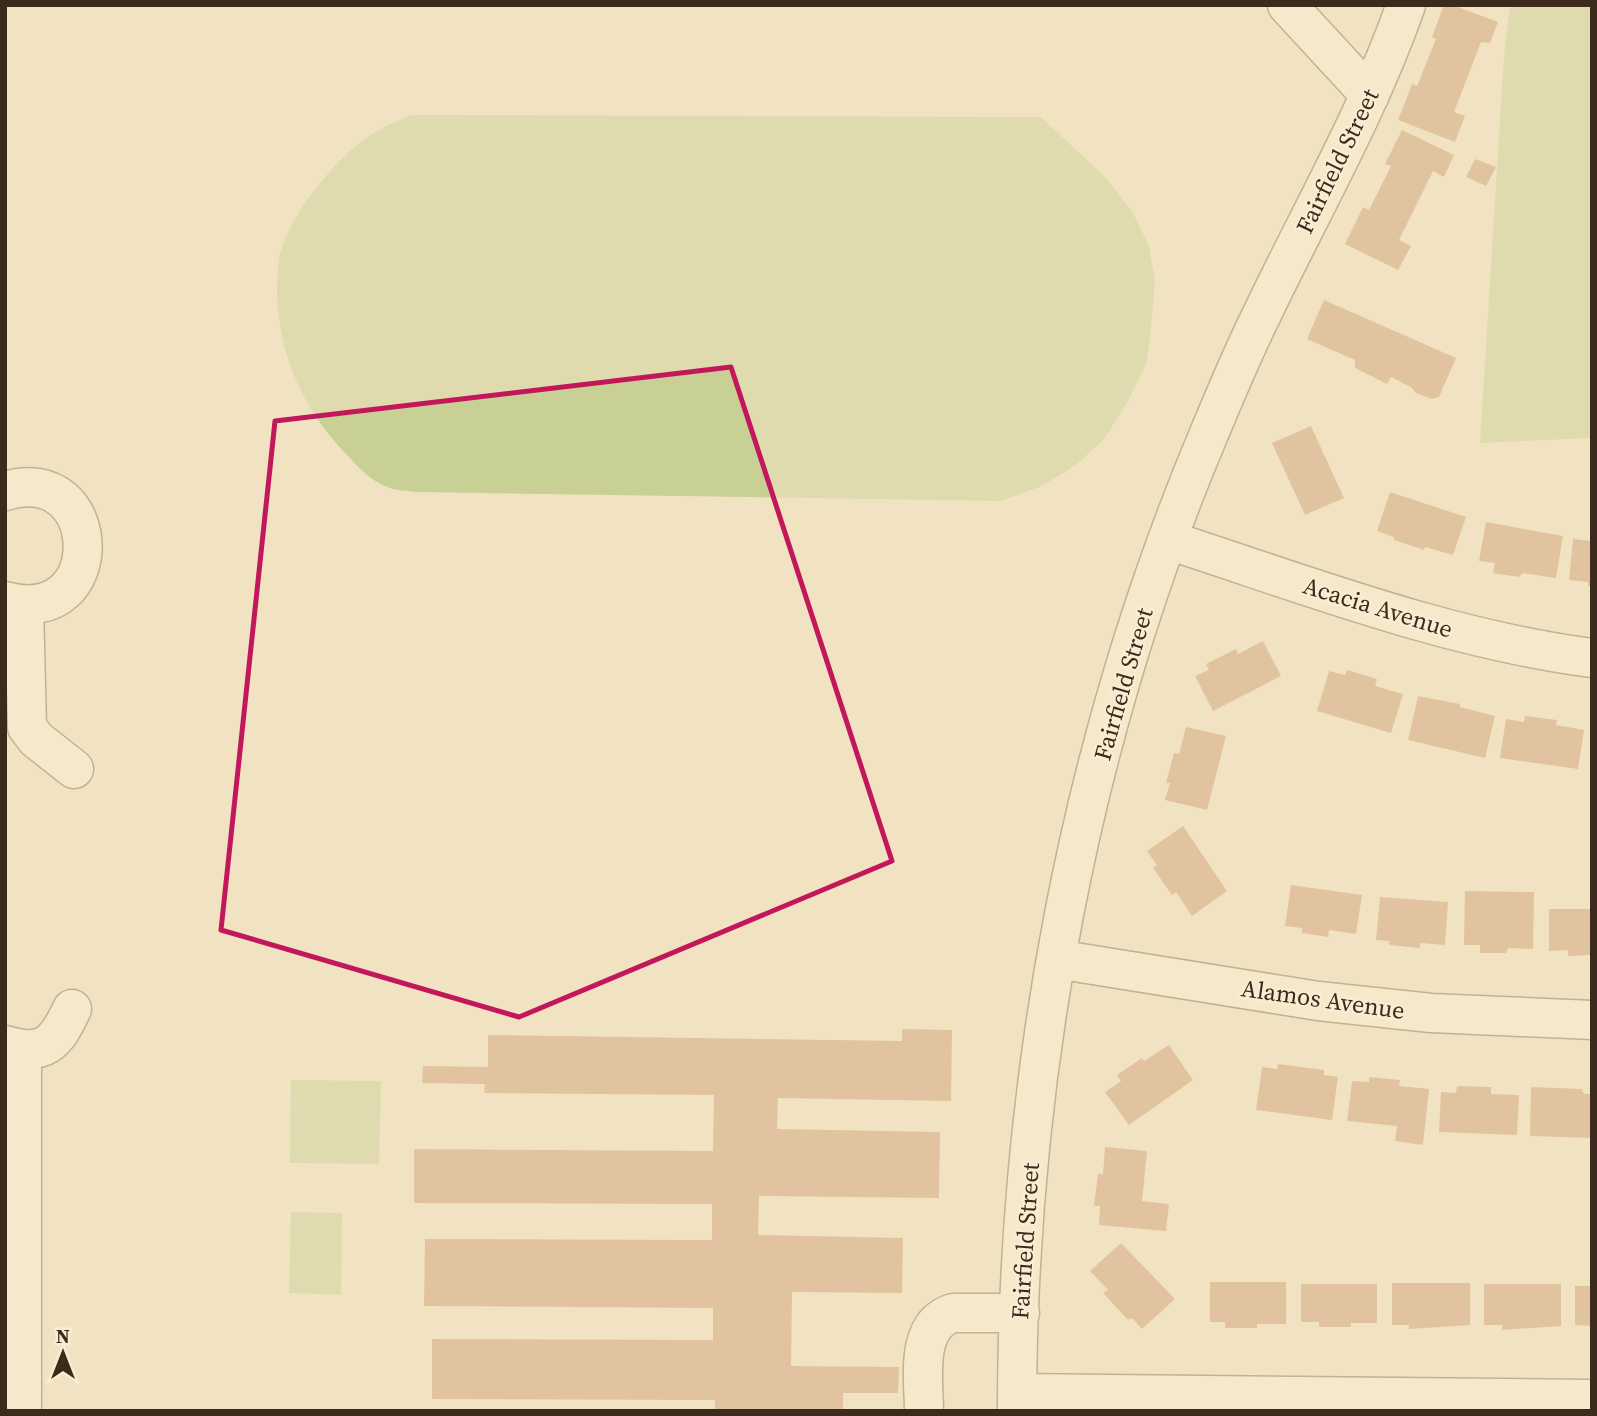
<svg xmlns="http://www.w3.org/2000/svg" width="1597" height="1416" font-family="'Source Serif 4',serif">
  <rect width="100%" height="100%" fill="#f1e3c2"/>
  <!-- green -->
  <path fill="#c9d095" d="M1510 5H1592V438L1480 443 1504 55Z
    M411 115 1041 117 1105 177 1132 211 1149 246 1155 281 1152 317 1147 362 1128 401 1105 438 1076 465 1042 486 1001 501 418 492C408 491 396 491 387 487 370 480 358 467 346 454 304 410 280 358 277 297 277 281 277 259 283 244 297 207 339 154 372 134 384 126 398 121 411 115Z
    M291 1080 381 1081 379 1164 290 1163Z
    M291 1212 342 1213 341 1295 289 1293Z"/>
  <!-- building -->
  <path fill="#d19b75" d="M1444 5H1453L1498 22 1490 43 1481 42 1454 112 1465 116 1455 142 1398 120 1412 84 1417 86 1436 39 1432 37Z
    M1402 130 1454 155 1444 177 1433 171 1399 240 1411 246 1398 270 1345 244 1363 207 1369 210 1391 166 1385 164Z
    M1475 159 1496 167 1486 186 1466 177Z
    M1324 300 1456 358 1439 397 1432 399 1416 393 1411 387 1391 377 1387 384 1355 368V360L1307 339Z
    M1311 426 1344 498 1305 515 1272 443Z
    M1390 492 1466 517 1453 555 1425 547 1424 550 1394 540V537L1377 531Z
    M1486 522 1563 536 1556 578 1523 573 1519 577 1493 573 1495 563 1479 561Z
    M1573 539 1592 541V586H1588V582L1569 580Z
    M1263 641 1281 676 1213 711 1195 676 1209 670 1206 664 1236 649 1238 654Z
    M1347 670 1377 679 1375 686 1403 694 1391 733 1317 711 1329 671 1345 675Z
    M1418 696 1460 704V707L1495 716 1485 758 1408 740Z
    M1525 716 1557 720 1556 725 1584 730 1578 769 1500 758 1506 719 1524 722Z
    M1186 727 1226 736 1207 810 1165 800 1170 783H1166L1174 753 1179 754Z
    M1183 826 1227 891 1192 916 1176 892 1172 895 1153 868 1157 865 1147 851Z
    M1291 885 1362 895 1356 934 1329 930 1328 937 1302 933V928L1285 926Z
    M1465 891 1534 892 1533 949 1508 948 1506 953H1480V945H1464Z
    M1380 897 1448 902 1445 945 1420 943V948L1389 945V941L1376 940Z
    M1549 909H1592V955L1568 956V950L1549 951Z
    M902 1029 952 1030 951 1101 778 1098 777 1129 940 1132 939 1198 759 1196 758 1235 903 1238 902 1293 792 1292 791 1366 899 1367 898 1393H843V1411H715V1400L432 1399V1339L713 1340V1308L424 1306 425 1239 712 1240V1204L414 1203V1149L713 1151 714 1095 484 1093 485 1084 422 1083 423 1066 488 1067V1035L902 1041Z
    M1169 1045 1193 1080 1129 1125 1105 1092 1121 1081 1117 1075 1142 1058 1144 1061Z
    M1278 1064 1324 1070V1075L1338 1077 1332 1120 1256 1110 1262 1067 1277 1069Z
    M1369 1077 1400 1080 1399 1086 1429 1089 1423 1145 1395 1141 1397 1126 1347 1121 1352 1081 1369 1082Z
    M1457 1086 1491 1087V1094L1519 1095 1517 1135 1439 1132 1441 1092 1456 1093Z
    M1531 1087 1582 1089 1584 1094H1592V1138L1530 1136Z
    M1105 1147 1147 1151 1142 1201 1169 1204 1166 1231 1099 1225 1100 1206H1094L1098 1174H1103Z
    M1121 1243 1175 1299 1142 1329 1132 1318 1128 1320 1103 1293 1108 1290 1090 1271Z
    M1210 1282H1286V1324H1257V1328H1225V1322H1210Z
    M1392 1283H1470V1325L1409 1329V1325H1392Z
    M1301 1284H1377V1323H1351V1327H1319V1322H1301Z
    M1484 1284H1561V1326L1502 1330V1325H1484Z
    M1575 1286H1592V1326L1575 1325Z"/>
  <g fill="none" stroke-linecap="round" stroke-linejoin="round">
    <!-- minor casing -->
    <g stroke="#8c7358" stroke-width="41">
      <path id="minor" d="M1287 5 1370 95
        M5 491C106 460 111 630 5 601
        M1168 540C1307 585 1446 639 1592 658
        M24 605 27 727 36 739 74 769
        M1056 959 1318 1001 1431 1013 1592 1020
        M5 1045C45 1057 56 1043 72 1009
        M1017 1393 1592 1399
        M22 1411V1050
        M924 1411C924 1380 914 1325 953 1313H1020
        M1017 1411C1017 1079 1079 742 1208 436 1225 395 1242 354 1262 314 1311 211 1368 113 1406 5"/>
    </g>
    <!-- minor -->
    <use href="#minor" stroke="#fbf0d6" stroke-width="38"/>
  </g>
  <!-- marked area -->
  <path d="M0 0H1597V1416H0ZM731 367 892 861 519 1017 221 930 275 421Z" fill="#f1e3c2" fill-opacity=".55" fill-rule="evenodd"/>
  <path fill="none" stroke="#c2185b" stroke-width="5" stroke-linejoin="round" d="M731 367 892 861 519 1017 221 930 275 421Z"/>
  <g text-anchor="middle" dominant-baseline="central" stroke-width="5" stroke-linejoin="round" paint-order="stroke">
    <!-- street labels -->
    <g font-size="24" fill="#3b2b1d" stroke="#f8edd2">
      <text transform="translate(1337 161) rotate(-64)">Fairfield Street</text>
      <text transform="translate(1378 607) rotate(17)">Acacia Avenue</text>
      <text transform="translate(1123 684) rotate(-74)">Fairfield Street</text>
      <text transform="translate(1323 999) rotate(8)">Alamos Avenue</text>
      <text transform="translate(1025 1241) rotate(-86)">Fairfield Street</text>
    </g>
  </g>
  <!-- border -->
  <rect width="1597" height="1416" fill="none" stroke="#3b2b1d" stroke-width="14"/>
  <!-- north arrow -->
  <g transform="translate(63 1353)" stroke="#f8edd2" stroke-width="5" paint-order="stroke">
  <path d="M0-5L12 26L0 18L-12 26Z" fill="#3b2b1d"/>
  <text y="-10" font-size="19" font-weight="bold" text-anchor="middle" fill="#3b2b1d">N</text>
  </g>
</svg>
